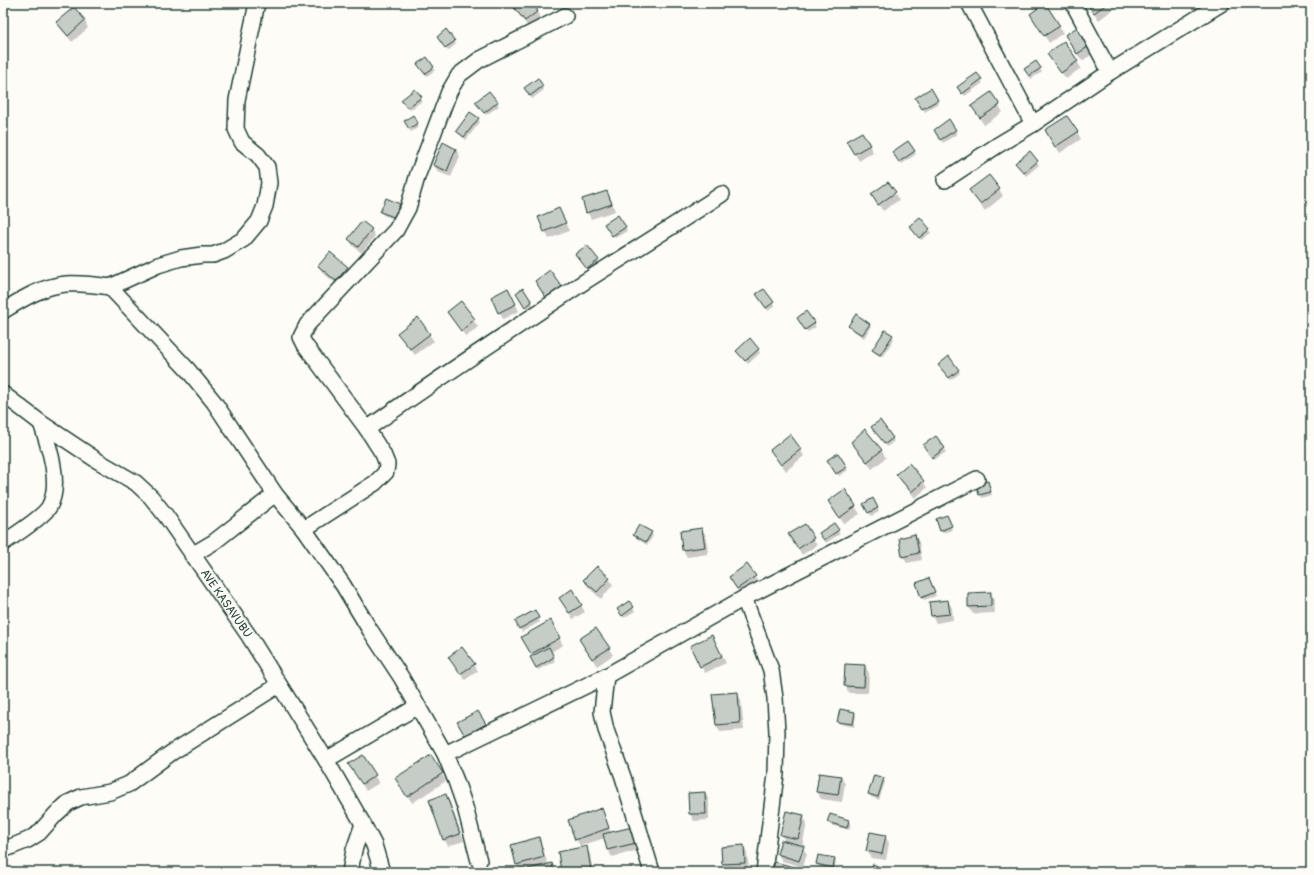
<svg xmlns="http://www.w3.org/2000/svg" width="1314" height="875" font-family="Pangolin,sans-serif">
  <rect width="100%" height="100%" fill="#fdfcf7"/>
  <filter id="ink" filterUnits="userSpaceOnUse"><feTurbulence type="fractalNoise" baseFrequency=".025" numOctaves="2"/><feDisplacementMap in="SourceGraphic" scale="8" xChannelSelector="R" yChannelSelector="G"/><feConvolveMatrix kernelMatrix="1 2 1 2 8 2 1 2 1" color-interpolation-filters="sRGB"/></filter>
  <g filter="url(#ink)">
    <!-- shadow -->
    <path fill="#0003" d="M513 3H530L541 18 529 28 516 11 512 4Z
      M1087 3H1118L1119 5 1099 20Z
      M1045 5 1063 33 1049 43 1035 21Z
      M74 8 85 21 88 28 72 42 61 29 57 22Z
      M1079 28 1094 53 1082 61 1070 43Z
      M440 40 454 41 456 44 448 51Z
      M1048 54 1077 61 1081 68 1066 79Z
      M1035 62 1042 72 1031 79 1025 69Z
      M420 67H433L435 70 427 76Z
      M977 74 983 83 965 96 961 90Z
      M537 80 544 90 532 99 527 92Z
      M931 89 939 103 925 112 916 98Z
      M489 93 499 106 486 115 478 105Z
      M421 98 422 101 410 110 404 103Z
      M999 106 1003 112 984 125 976 113Z
      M413 117 419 127 411 132 405 122Z
      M478 119 480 122 466 140 459 134 457 131Z
      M949 121 957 134 943 143 935 130Z
      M1077 132 1081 139 1060 153 1050 138Z
      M862 133 873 152 859 161 848 142Z
      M456 149 460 156 451 177 438 172 434 165Z
      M914 151 916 154 902 164 895 155Z
      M1030 152 1039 165 1026 176 1018 166Z
      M888 183 899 200 883 211 876 201Z
      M999 189 1003 196 985 211 970 191Z
      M607 192 611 199 615 211 591 219 587 212Z
      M399 205 401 208 396 220 383 215 382 211Z
      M559 209 569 231 549 239 539 217Z
      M617 216 627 231 615 238 606 224Z
      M371 229 375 236 362 253 353 246 349 239Z
      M912 229 929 230 931 233 921 240Z
      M581 261H598L602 267 592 275Z
      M319 267H347L351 274 340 287 323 273Z
      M764 290 775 306 768 311 759 298Z
      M512 297 519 311 503 319 499 312Z
      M519 297 532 302 533 305 528 309Z
      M461 303 478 327 466 337 448 313Z
      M806 312 816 327 808 332 800 321Z
      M418 319 434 341 415 355 403 340Z
      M869 324 871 327 864 338 851 329 849 326Z
      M892 336 894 339 882 357 875 353 873 350Z
      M758 349 760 353 748 364 739 354Z
      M941 368 958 370 960 373 951 380Z
      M874 430 892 438 894 441 887 447Z
      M865 431 882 451 886 458 872 469 852 442Z
      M926 448 944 449 946 452 934 460Z
      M800 449 804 456 786 471 771 450Z
      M830 464 846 467 848 470 839 476Z
      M897 474 923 481 927 488 915 498 901 481Z
      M988 482 992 495 982 498 977 485Z
      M845 491 860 514 844 524 833 508Z
      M873 500 879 512 871 516 865 504Z
      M948 519 952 530 942 533 941 530Z
      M804 525 817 545 802 555 790 534Z
      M833 525 840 534 826 543 821 534Z
      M702 529 706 536 708 554 687 557 683 550 681 532Z
      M651 533 653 536 647 545 636 538 634 535Z
      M915 536 919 542 922 560 907 563 903 556Z
      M747 565 759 584 742 596 734 584Z
      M609 578 613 585 601 599 588 587 584 580Z
      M930 582 936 596 924 600 922 597Z
      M572 590 585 612 573 619 564 605Z
      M990 593 994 600 995 613 973 614 969 607Z
      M948 601 952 608 953 620 936 623 932 616Z
      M629 602 635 611 624 618 620 612Z
      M534 611 540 622 522 632 516 621Z
      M550 621 563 645 551 652 555 661 538 670 532 658 533 657 522 637Z
      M712 636 726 663 705 673 701 666Z
      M584 647 609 649 613 655 597 666Z
      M449 657 474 664 478 671 465 680Z
      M865 666 869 673 868 693H849L845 686Z
      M737 693 741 700 744 730 720 732 716 725 714 695Z
      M478 712 489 732 470 742 459 723Z
      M855 713 856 716 854 727 840 724 838 721Z
      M362 756 379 783 366 791 354 771Z
      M430 756 446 781 412 803 401 785Z
      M841 777 845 784 842 802 821 799 817 792Z
      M883 779 885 782 879 800 871 797 869 794Z
      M705 793 709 800V820L694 821 690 814Z
      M446 795 450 802 464 841 448 846 444 839Z
      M601 810 605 816 611 833 631 828 639 850 612 857 608 850 605 838 580 846 576 839Z
      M803 816 807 823 802 847 807 854 803 867 782 861 778 854 786 842 781 835Z
      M849 821 851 824 849 830 830 825 828 822Z
      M885 836 889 843 886 860 871 858 867 851Z
      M538 838 542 845 548 865 551 864 556 872H520H521L517 865 512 845Z
      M743 846 747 853 749 869 727 871 723 864 722 848Z
      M586 848 590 854 593 872H562Z
      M834 859 836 862 834 870 819 867 817 864Z"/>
    <!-- building -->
    <path fill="#c6cdc7" stroke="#1f3d34" d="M511 3H532L538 11 525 21 511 4Z
      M1045 3 1060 26 1044 36 1030 14Z
      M1086 3H1108L1094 13Z
      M74 7 85 20 68 36 56 22Z
      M1079 26 1091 45 1077 54 1065 35Z
      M446 29 455 41 445 48 437 37Z
      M1064 41 1078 61 1061 73 1047 54Z
      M427 57 434 67 425 74 417 64Z
      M1036 61 1041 68 1029 76 1024 69Z
      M977 73 982 79 962 94 957 87Z
      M538 78 543 86 530 96 524 88Z
      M931 88 938 100 922 109 915 98Z
      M415 89 422 97 407 108 401 100Z
      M489 91 498 102 484 113 475 102Z
      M991 92 1000 105 980 118 971 106Z
      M470 112 479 118 464 137 456 131Z
      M413 115 418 123 409 129 404 121Z
      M1067 116 1078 132 1055 147 1045 130Z
      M949 119 956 130 940 140 934 130Z
      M862 132 870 145 854 154 846 141Z
      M908 141 915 151 899 162 892 152Z
      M443 142 456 149 447 171 433 165Z
      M1030 151 1038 161 1024 173 1015 163Z
      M989 175 1000 189 980 204 969 190Z
      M888 182 896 192 878 205 871 194Z
      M607 191 612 204 586 213 582 199Z
      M386 198 400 204 394 217 380 212Z
      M559 208 566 223 544 232 538 217Z
      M618 215 626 227 612 236 604 224Z
      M920 217 930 229 919 238 909 226Z
      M362 221 372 229 358 247 348 239Z
      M587 245 599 260 587 269 575 254Z
      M330 252 348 267 336 281 318 266Z
      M550 270 562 287 546 298 535 281Z
      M508 288 516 304 498 313 491 297Z
      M523 288 532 302 525 307 516 293Z
      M764 289 774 302 766 308 756 294Z
      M461 301 475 319 461 331 447 312Z
      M806 311 815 323 805 330 797 318Z
      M856 314 870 324 862 335 848 326Z
      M418 317 430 334 410 349 397 333Z
      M885 330 893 335 880 355 872 350Z
      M750 338 759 349 745 361 736 351Z
      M949 356 959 370 949 378 938 365Z
      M880 420 893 438 885 444 871 427Z
      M865 429 882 450 867 462 851 442Z
      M790 434 801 449 781 465 770 450Z
      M936 436 945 448 932 458 923 445Z
      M838 453 847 467 836 474 827 460Z
      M909 463 924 481 911 492 896 474Z
      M988 481 991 492 979 495 976 484Z
      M845 489 856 506 839 518 828 501Z
      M873 498 878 508 868 513 863 504Z
      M947 515 952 526 940 531 936 519Z
      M834 523 839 530 824 540 819 533Z
      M805 524 814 538 798 549 788 534Z
      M639 525 652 532 646 542 633 535Z
      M702 528 705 547 682 550 680 531Z
      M915 534 919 553 902 557 899 538Z
      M747 564 756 576 737 589 729 577Z
      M597 566 610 578 597 592 583 580Z
      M929 578 935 592 921 598 916 583Z
      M572 589 582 605 569 613 559 598Z
      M991 592V606L968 607V593Z
      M948 600 950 614 931 616 929 602Z
      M629 601 634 607 622 616 617 609Z
      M535 610 539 618 519 629 515 621Z
      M551 620 560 638 531 654 521 637Z
      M596 628 610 648 592 659 579 639Z
      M712 635 722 656 700 667 690 646Z
      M462 647 475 664 460 674 448 657Z
      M549 647 554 657 536 668 530 657Z
      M845 664 865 665 864 687 844 686Z
      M738 692 740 723 716 725 712 694Z
      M840 709 855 712 853 724 837 722Z
      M478 711 486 724 465 736 457 722Z
      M363 755 376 775 362 784 348 764Z
      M431 755 443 773 407 797 395 778Z
      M819 773 841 776 838 795 816 792Z
      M874 775 884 778 878 797 868 794Z
      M705 792 706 814H689L688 793Z
      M446 794 460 834 443 840 429 800Z
      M602 808 609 828 575 840 568 820Z
      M786 811 804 815 798 839 780 835Z
      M830 814 849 820 847 828 827 822Z
      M632 827 636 843 607 850 603 834Z
      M870 832 886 835 882 854 866 851Z
      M539 837 544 857 516 865 511 845Z
      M781 840 804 846 799 861 777 854Z
      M744 845 745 863 722 864 721 847Z
      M587 846 591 870 580 872H561L558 852Z
      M818 855 835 858 833 868 816 864Z
      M775 862 794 867 793 872H772Z
      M552 863 554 872H516Z
      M873 864 882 868 881 872H870Z"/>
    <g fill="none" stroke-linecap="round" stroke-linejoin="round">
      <!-- street casing -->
      <g stroke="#1f3d34" stroke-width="18">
        <g id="street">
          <path d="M969 3 1033 124"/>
          <path d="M1073 3 1110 72"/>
          <path d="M945 180 998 145 1033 124 1110 72 1222 3"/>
          <path d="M110 287 158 265 181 258 202 255H213L224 251 244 239 259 221 265 206 269 183 267 167 258 155 242 142 236 129 237 100 257 3"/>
          <path d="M3 311C22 299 43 286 66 284 81 283 96 285 110 287L188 370 214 402 275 494 304 529 343 585 370 630 401 677 445 754 456 781 465 807 479 861"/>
          <path id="s1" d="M3 394 41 423 98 461 136 483 151 497 166 516 249 636 326 760 363 824 374 845 382 872"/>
          <path d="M367 429C437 379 509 332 581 284 628 254 675 225 722 194"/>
          <path d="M304 529 375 483 386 472 387 464 383 454 367 429 305 345 301 337 307 325 396 230 408 208 418 174 449 92 459 75 479 60 565 16"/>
          <path d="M3 543C15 535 42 518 49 507 62 484 49 446 41 423"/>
          <path d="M192 555 214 542 275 494"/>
          <path d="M744 598 771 670 775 698 777 732 776 774 764 872"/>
          <path d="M606 676 602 712 606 730 623 777 652 872"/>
          <path d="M445 754 606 676 744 598 977 479"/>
          <path d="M326 760 418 706"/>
          <path d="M3 850 28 840 39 833 56 814 68 803 81 797 110 792 129 784 171 753 279 685"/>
          <path d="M350 872 354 850 363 824"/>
        </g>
      </g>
      <!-- street -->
      <use href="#street" stroke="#fdfcf7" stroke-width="15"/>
    </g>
  </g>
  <g text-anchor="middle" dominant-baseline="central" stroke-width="3" stroke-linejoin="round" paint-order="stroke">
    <!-- street labels -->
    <g font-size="12" fill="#1f3d34" stroke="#fdfcf7">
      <text stroke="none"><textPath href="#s1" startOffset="311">AVE KASAVUBU</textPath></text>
    </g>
  </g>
  <!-- margin -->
  <rect width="1314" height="875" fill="none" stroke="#fdfcf7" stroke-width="16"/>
  <rect x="8" y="8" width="1298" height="859" fill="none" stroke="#1f3d34" stroke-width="1.5" filter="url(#ink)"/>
</svg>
